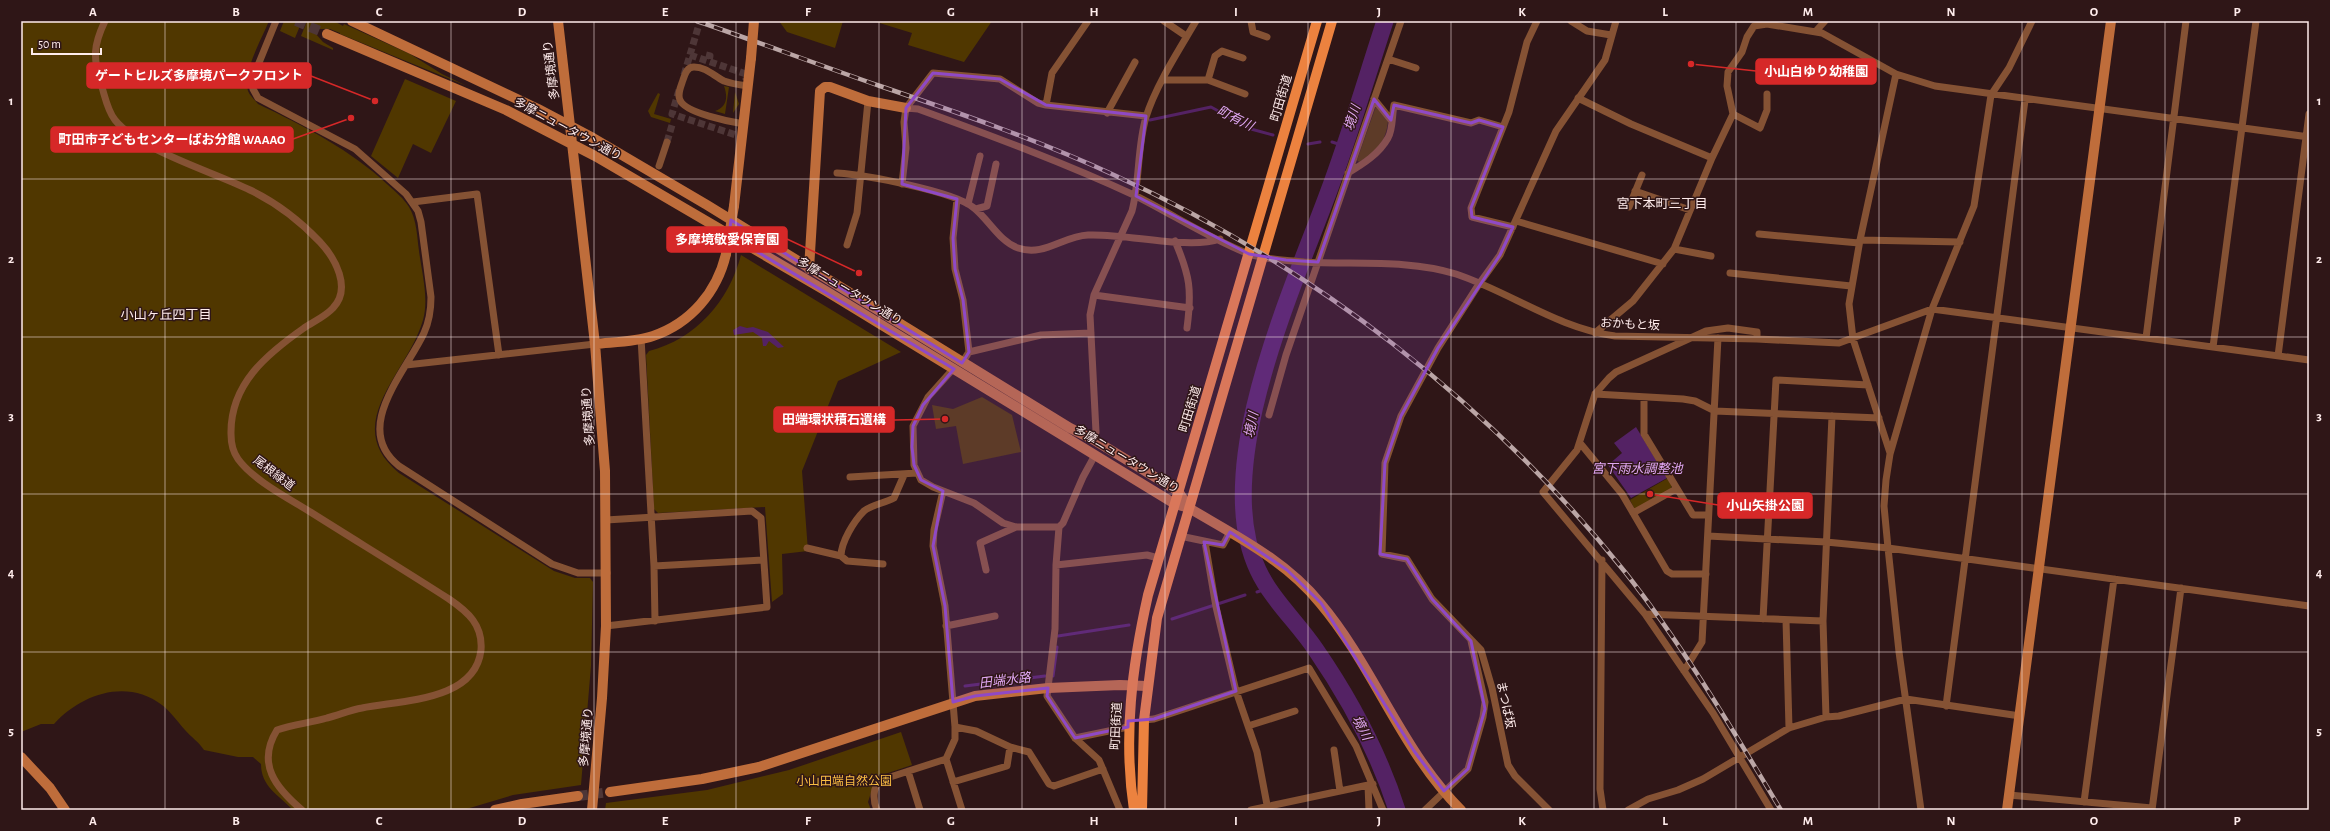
<svg xmlns="http://www.w3.org/2000/svg" width="2330" height="831" font-family="'Alegreya Sans','Noto Sans JP',sans-serif">
  <rect width="100%" height="100%" fill="#2f1617"/>
  <!-- green -->
  <path fill="#503700" d="M21 21H269C262 38 242 73 248 91 250 96 255 100 258 104 304 126 351 150 388 185 396 192 404 199 409 207 417 220 417 237 419 251 422 274 429 298 423 320 408 373 339 424 399 473L554 571 575 578H590L593 582 591 666 581 785 513 795 463 810H293C279 795 261 787 261 764L253 757H238L204 750C199 742 191 737 185 730 178 722 171 712 162 705 127 678 81 694 54 724H41L21 732Z
    M284 21H302L295 38 280 31Z
    M307 21H334L343 26 344 24 410 54 442 74 467 86 340 34V33L330 29H318L315 33 323 42 333 48V50L301 36Z
    M779 21H843L835 48 787 32Z
    M873 21H992L964 62 908 45 912 33Z
    M405 79 456 101 431 153 413 144 398 178 371 156Z
    M724 86 729 87 725 114 715 111C727 107 728 97 724 86Z
    M735 92 739 104 733 113Z
    M658 93 660 94 654 114 671 119 670 123 651 117 648 111Z
    M1376 106 1388 121C1386 141 1377 153 1359 162L1357 160Z
    M741 255 901 352 838 381 802 471 808 551 782 554 783 594 772 602 765 507 658 513 654 509 646 355 649 351C696 339 729 301 741 255Z
    M982 397 1012 415 1021 452 963 464 956 426 936 429 932 405 953 409Z
    M1668 478 1672 484 1671 489 1638 508H1634L1630 500Z
    M901 732 912 765 876 777 868 802 871 810H605L606 803 707 790 789 770Z"/>
  <!-- water -->
  <path fill="#542264" d="M740 326 747 328 753 327 768 332 784 347 778 348 769 341 766 346H763L762 338 753 332 734 335 733 330Z
    M1636 427 1667 478 1631 498 1608 465 1622 453 1614 443Z"/>
  <g fill="none" stroke-linecap="round" stroke-linejoin="round">
    <!-- stream -->
    <path stroke="#542264" stroke-width="3" d="M1150 120 1211 107 1251 129 1273 135
      M1332 142 1345 146
      M1308 144 1320 142
      M1257 592 1269 588
      M1172 619 1245 595
      M1058 636 1129 625
      M1053 676 1057 647
      M965 686 1045 676"/>
    <!-- river -->
    <path stroke="#542264" stroke-width="17" d="M1385 21C1366 79 1349 138 1327 196 1291 293 1210 470 1258 570 1272 600 1298 623 1316 650 1349 698 1379 754 1397 810"/>
    <!-- street-tunnel -->
    <path stroke="#4e3637" stroke-width="7" stroke-dasharray="7 3.5" stroke-linecap="butt" d="M690 55 746 74V80
      M706 55 710 56 709 61
      M684 75 700 21
      M679 90 672 114 739 136
      M667 142 672 125"/>
    <!-- secondary-tunnel -->
    <path stroke="#4e3637" stroke-width="10" stroke-dasharray="10 5" stroke-linecap="butt" d="M296 21 327 34
      M578 796 610 792"/>
    <!-- street -->
    <path stroke="#855234" stroke-width="7" d="M105 21C93 46 93 58 101 84 105 96 107 110 115 120 139 150 214 172 250 190 275 202 301 222 320 242 335 258 352 288 333 308 326 316 313 322 304 328 267 354 230 384 231 434 231 443 233 452 238 459 254 481 290 499 312 513 358 542 404 570 449 599 468 612 483 625 481 650 475 702 400 700 362 708 350 710 339 715 327 718 310 723 294 724 277 730 256 764 276 788 302 810
      M276 21 252 80 253 89 258 98 355 149 406 194 418 211 421 222 431 297C431 309 429 322 424 333 406 372 351 428 399 466L552 564 578 573H607
      M1164 21 1186 36
      M1251 21 1253 32 1267 37
      M1571 21 1587 31 1611 35
      M1816 31 1825 21
      M1388 59 1416 68
      M1163 80H1208L1245 94
      M1208 80 1215 56 1222 51 1243 58
      M1578 98 1631 124 1712 158
      M1374 99 1391 120
      M1046 105 1052 73 1088 21
      M906 108 918 109C992 136 1065 163 1136 196 1172 214 1212 240 1249 254 1266 260 1286 260 1304 262 1353 265 1408 259 1456 274 1510 292 1557 328 1615 336L1757 339 1839 343 1932 309 2309 360
      M1107 113 1135 62
      M1733 114 1760 128 1767 110V94
      M744 124C731 122 685 113 680 100 677 94 681 86 683 80 685 74 687 67 694 67 706 67 714 76 724 81 732 84 740 85 748 86
      M659 166 667 142
      M837 173C865 175 954 191 974 208 989 220 1000 242 1018 248 1044 257 1063 236 1088 235 1126 233 1188 250 1220 239
      M1348 173C1363 164 1379 154 1388 138 1393 130 1392 115 1394 105L1471 123 1479 120 1503 127
      M902 184 906 148 904 122 906 108 933 73 1000 79 1038 103 1046 105 1146 116
      M1635 191 1690 210
      M957 199 953 238 955 269 963 300 969 352
      M413 202 477 194 499 355
      M968 204 980 156
      M1629 207 1642 175
      M976 209 987 206 996 164
      M1516 221 1663 264
      M1513 227 1472 217 1471 208 1509 112 1527 42 1537 21
      M1759 234 1859 243
      M1860 240 1960 242
      M1175 241C1190 276 1192 290 1187 328
      M847 245 857 213 868 101
      M1674 249 1711 256
      M1730 273 1851 286
      M1094 295 1190 308
      M1595 333 1633 301 1674 249 1712 158 1733 114 1727 86 1728 72 1742 52 1747 37 1754 26 1767 24 1822 33 1896 74 1935 86 2309 137
      M641 338 654 566 655 621
      M2146 338 2186 21
      M1757 339V332L1728 328 1706 331 1616 372 1609 378 1595 394 1577 450 1543 492 1645 614 1713 713 1771 810
      M2213 347 2256 21
      M2278 356 2309 114
      M962 363 969 352 1041 335 1091 333
      M406 365 595 344
      M954 368 928 397 913 426 914 465 921 480 933 487 974 503 1003 523 1016 527H1059
      M1595 394 1683 399 1695 401 1715 411 1879 418
      M1644 398V434L1693 515H1708
      M1269 415 1286 355 1401 21
      M1094 440 1096 432 1090 315 1094 295 1132 211C1140 180 1137 148 1146 117 1156 85 1179 50 1196 21
      M1580 443 1622 494 1667 571 1672 574H1706
      M1890 453 1853 339 1849 304 1860 240 1896 74
      M1095 455 1083 477 1063 523 1059 527 1056 565 1055 629 1047 696 1075 738 1099 760 1120 810
      M850 477 917 473
      M943 491 934 530 933 546 945 606 955 727V739L946 759 962 810
      M1633 513 1676 489
      M1180 536 1223 545 1230 532
      M1708 536 1826 542 1888 548 2309 606
      M1205 542 1216 607 1236 691 1257 752 1268 810
      M807 548 841 556 847 561 883 564
      M841 556C841 542 854 521 864 511 871 505 885 503 894 498L904 475
      M1602 560 1600 789 1603 810
      M1056 565 1147 555 1158 558
      M654 566 763 560
      M986 570 980 543 1016 527
      M1645 614 1823 621
      M1763 619 1776 380 1868 385
      M1786 620 1789 728
      M606 626 767 607 761 518 752 511 606 520
      M946 626 995 616
      M1684 671 1702 642 1718 338
      M1946 706 2025 100
      M1826 717 1823 621 1832 416
      M1144 720 1154 719 1309 668 1356 746 1383 810
      M1248 726 1295 711
      M955 727 976 731 1010 747 1029 752 1049 784 1054 786 1103 769
      M1075 738 1128 727
      M1334 750 1340 791
      M908 771 920 810
      M953 782 1007 766 1010 747
      M1368 785 1369 810
      M2009 795 2152 808
      M2084 802 2114 579
      M877 810C873 801 872 787 881 780L946 759
      M1251 810 1373 784
      M1425 810 1468 769 1483 717 1485 702 1471 641
      M1549 810 1515 776 1508 765 1492 688 1481 650 1432 599 1407 559 1382 554 1385 463 1401 416 1438 348 1479 284 1500 255 1556 131 1605 60 1616 21
      M1628 810 1648 799 1678 790 1703 779 1789 728 1826 717 1839 716 1906 699 2020 716
      M1921 810 1899 652 1888 548 1884 506 1886 480 1890 454 1932 309 1974 206 1991 95 2009 68 2032 21
      M2152 810 2181 588"/>
    <!-- secondary -->
    <path stroke="#bf6d3b" stroke-width="10" d="M352 21 538 109 593 138 707 205 1070 428 1094 440 1178 491 1189 508
      M558 21 595 344 605 471 606 626 602 698 592 810
      M327 34 506 110 595 156 826 291 1175 504 1189 508C1236 536 1285 560 1320 603 1374 667 1401 750 1461 810
      M734 206 751 58
      M809 269 820 91 825 87H830L868 101 906 108
      M595 344C614 342 635 342 653 336 691 323 717 292 726 254
      M21 757 50 788 65 810
      M610 792 702 779 759 767 975 696 1048 688 1120 685 1147 686
      M495 810 522 804 578 796
      M2007 810 2111 21"/>
    <!-- primary -->
    <path stroke="#ec823f" stroke-width="10" d="M1134 810C1123 737 1132 666 1148 595L1317 21
      M1142 810 1144 720 1157 618 1332 21"/>
    <!-- rail casing -->
    <g stroke="#bba6a6" stroke-width="4.5">
      <path id="rail" d="M697 21C758 42 819 65 880 86 959 113 1038 140 1114 175 1311 265 1489 402 1625 572 1684 647 1732 729 1781 810"/>
    </g>
    <!-- rail -->
    <use href="#rail" stroke="#2f1617" stroke-width="3" stroke-dasharray="9" stroke-linecap="butt"/>
    <!-- secondary-bridge -->
    <path stroke="#bf6d3b" stroke-width="10" d="M751 58 754 21
      M726 254 734 206"/>
  </g>
  <!-- marked area -->
  <path fill="#8f49c6" fill-opacity="0.2" stroke="#8f49c6" stroke-width="3" stroke-linejoin="round" d="M933 73 1000 79 1046 105 1146 116 1136 196 1249 254 1286 260 1318 262 1374 99 1391 120 1394 105 1471 123 1479 120 1503 127 1471 208 1472 217 1513 227 1500 255 1438 348 1401 416 1385 463 1380 554 1407 559 1432 599 1471 641 1485 709 1468 769 1444 791 1414 751 1321 603 1287 570 1230 532 1223 545 1204 542 1236 691 1154 719 1128 721V727L1075 738 1047 696 1048 688 975 696 953 702 945 606 933 546 943 491 921 480 914 465 912 447 913 426 923 405 954 369 729 235 731 220 962 363 969 352 963 300 955 269 953 238 957 199 902 184 906 108Z"/>
  <!-- grid -->
  <path fill="none" stroke="#ffecec" stroke-width="1" stroke-opacity="0.55" d="M165 21V810M308 21V810M451 21V810M594 21V810M736 21V810M879 21V810M1022 21V810M1165 21V810M1308 21V810M1451 21V810M1594 21V810M1736 21V810M1879 21V810M2022 21V810M2165 21V810M21 179H2309M21 337H2309M21 494H2309M21 652H2309"/>
  <g text-anchor="middle" dominant-baseline="central" stroke-width="3" stroke-linejoin="round" paint-order="stroke">
    <!-- street labels -->
    <g font-size="12" fill="#ffecec" stroke="#2f1617">
      <text transform="translate(551 70) rotate(-97)">多摩境通り</text>
      <text transform="translate(1281 98) rotate(-74)">町田街道</text>
      <text transform="translate(568 129) rotate(28)">多摩ニュータウン通り</text>
      <text transform="translate(850 291) rotate(31)">多摩ニュータウン通り</text>
      <text transform="translate(1630 324) rotate(3)">おかもと坂</text>
      <text transform="translate(1190 409) rotate(-73)">町田街道</text>
      <text transform="translate(588 416) rotate(-94)">多摩境通り</text>
      <text transform="translate(1127 459) rotate(31)">多摩ニュータウン通り</text>
      <text transform="translate(274 473) rotate(37)">尾根緑道</text>
      <text transform="translate(1506 705) rotate(78)">まつば坂</text>
      <text transform="translate(1116 726) rotate(-87)">町田街道</text>
      <text transform="translate(586 737) rotate(-85)">多摩境通り</text>
    </g>
    <!-- park labels -->
    <g font-size="12" fill="#fabd43" stroke="#2f1617">
      <text x="844" y="781">小山田端自然公園</text>
    </g>
    <!-- water labels -->
    <g font-size="13" font-style="italic" fill="#e0a7f3" stroke="#2f1617">
      <text transform="translate(1353 118) rotate(-72)">境川</text>
      <text transform="translate(1235 119) rotate(26)">町有川</text>
      <text transform="translate(1252 425) rotate(-79)">境川</text>
      <text x="1637" y="469">宮下雨水調整池</text>
      <text transform="translate(1005 681) rotate(-7)">田端水路</text>
      <text transform="translate(1361 728) rotate(62)">境川</text>
    </g>
    <!-- neighbourhood labels -->
    <g font-size="13" fill="#ffecec" stroke="#2f1617">
      <text x="1662" y="204">宮下本町三丁目</text>
      <text x="166" y="315">小山ヶ丘四丁目</text>
    </g>
  </g>
  <!-- callouts -->
  <path fill="none" stroke="#d62828" stroke-width="1.5" d="M1691 64L1756 71M375 101L311 76M351 118L293 139M859 273L787 239M945 419L894 420M1650 494L1718 505"/>
  <g fill="#d62828" stroke="#2f1617" stroke-width="1.5">
    <circle cx="1691" cy="64" r="4"/>
    <circle cx="375" cy="101" r="4"/>
    <circle cx="351" cy="118" r="4"/>
    <circle cx="859" cy="273" r="4"/>
    <circle cx="945" cy="419" r="4"/>
    <circle cx="1650" cy="494" r="4"/>
  </g>
  <g fill="#d62828" stroke="#d62828" stroke-width="1.5">
    <rect x="1756" y="59" width="120" height="25" rx="4"/>
    <rect x="87" y="63" width="224" height="25" rx="4"/>
    <rect x="51" y="127" width="242" height="25" rx="4"/>
    <rect x="667" y="227" width="120" height="25" rx="4"/>
    <rect x="774" y="407" width="120" height="25" rx="4"/>
    <rect x="1718" y="493" width="94" height="25" rx="4"/>
  </g>
  <g font-size="13" text-anchor="middle" font-weight="bold" fill="#fff">
    <text x="1816" y="76">小山白ゆり幼稚園</text>
    <text x="199" y="80">ゲートヒルズ多摩境パークフロント</text>
    <text x="172" y="144">町田市子どもセンターぱお分館 WAAAO</text>
    <text x="727" y="244">多摩境敬愛保育園</text>
    <text x="834" y="424">田端環状積石遺構</text>
    <text x="1765" y="510">小山矢掛公園</text>
  </g>
  <!-- border -->
  <rect width="2330" height="831" fill="none" stroke="#2f1617" stroke-width="44"/>
  <!-- scale -->
  <path d="M32 48v6h69v-6" fill="none" stroke="#ffecec" stroke-width="2"/>
  <text x="38" y="48" font-size="12" fill="#ffecec" stroke="#2f1617" stroke-width="3" paint-order="stroke">50 m</text>
  <rect x="22" y="22" width="2286" height="787" fill="none" stroke="#ffecec" stroke-width="1.5"/>
  <g font-size="13" text-anchor="middle" font-weight="bold" fill="#ffecec">
    <text x="93" y="16">A</text>
    <text x="236" y="16">B</text>
    <text x="379" y="16">C</text>
    <text x="522" y="16">D</text>
    <text x="665" y="16">E</text>
    <text x="808" y="16">F</text>
    <text x="951" y="16">G</text>
    <text x="1094" y="16">H</text>
    <text x="1236" y="16">I</text>
    <text x="1379" y="16">J</text>
    <text x="1522" y="16">K</text>
    <text x="1665" y="16">L</text>
    <text x="1808" y="16">M</text>
    <text x="1951" y="16">N</text>
    <text x="2094" y="16">O</text>
    <text x="2237" y="16">P</text>
    <text x="11" y="105">1</text>
    <text x="2319" y="105">1</text>
    <text x="11" y="263">2</text>
    <text x="2319" y="263">2</text>
    <text x="11" y="420">3</text>
    <text x="2319" y="420">3</text>
    <text x="11" y="577">4</text>
    <text x="2319" y="577">4</text>
    <text x="11" y="735">5</text>
    <text x="2319" y="735">5</text>
    <text x="93" y="825">A</text>
    <text x="236" y="825">B</text>
    <text x="379" y="825">C</text>
    <text x="522" y="825">D</text>
    <text x="665" y="825">E</text>
    <text x="808" y="825">F</text>
    <text x="951" y="825">G</text>
    <text x="1094" y="825">H</text>
    <text x="1236" y="825">I</text>
    <text x="1379" y="825">J</text>
    <text x="1522" y="825">K</text>
    <text x="1665" y="825">L</text>
    <text x="1808" y="825">M</text>
    <text x="1951" y="825">N</text>
    <text x="2094" y="825">O</text>
    <text x="2237" y="825">P</text>
  </g>
</svg>
